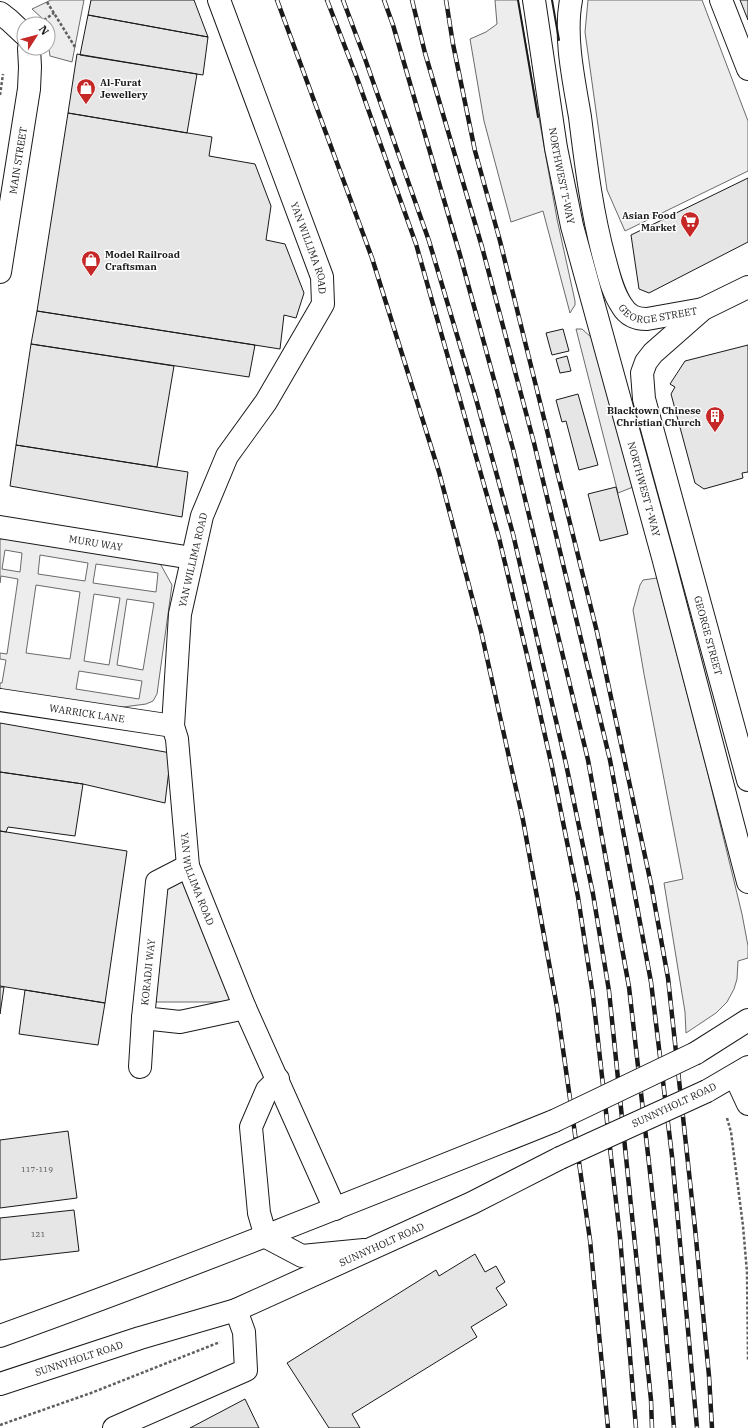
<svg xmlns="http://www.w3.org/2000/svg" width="748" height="1428" font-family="'IBM Plex Serif',serif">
  <rect width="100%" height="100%" fill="#fff"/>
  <!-- built -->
  <path fill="#ededed" stroke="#6a6a6a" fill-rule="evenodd" d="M51 0H84L72 62 50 56 48 43V24H45L44 20 32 9Z
    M495 0H518L557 219 575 301V305L570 313 543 211 511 222 484 121 470 39 486 32 497 24Z
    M588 0H702L748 121V171L625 231 607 190 585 32Z
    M576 329H582L592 338 633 487 618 493Z
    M22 537 157 558 172 585 157 694 153 701 146 704 116 708 0 691V683H2L6 660 0 659V653L7 654 18 579 1 576 0 583V539ZM5 550 22 553 20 572 2 569ZM40 555 88 563 85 581 38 574ZM96 564 158 573 156 592 93 583ZM36 585 80 592 70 659 26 653ZM94 594 120 598 109 665 84 661ZM127 599 154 603 143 670 117 665ZM79 671 142 681 139 699 76 689Z
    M657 578 707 770 742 914 748 946V958L738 961 737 979 734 989 727 1002 716 1013 686 1033 685 1012 664 883 683 879 644 674 633 610 640 585 643 580Z
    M186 877 234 1002H156L164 887Z"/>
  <!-- building -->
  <path fill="#e6e6e6" stroke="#1a1a1a" d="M91 0H194L208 37 88 15Z
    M740 0H748V20Z
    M88 15 208 37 203 75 80 55Z
    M77 54 197 74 187 133 68 113Z
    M68 113 212 137 209 156 255 164 271 206 266 240 285 244 304 293 296 318 284 315 280 349 37 311Z
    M748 178V242L649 293 639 289 631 235Z
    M37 311 255 345 249 377 31 344Z
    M563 329 569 351 552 355 546 333Z
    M31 344 174 366 157 467 16 445Z
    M748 345V472L742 473 743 478 704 489 695 483 671 394 675 387 670 384 685 361Z
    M567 356 571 371 560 373 556 359Z
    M578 394 598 465 579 470 566 421 562 422 556 400Z
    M16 445 188 472 182 517 10 486Z
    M616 487 628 534 600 541 588 494Z
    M0 723 171 753 165 803 83 784 0 772Z
    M0 772 83 784 75 836 8 827 6 832 0 831Z
    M0 831 127 851 105 1003 0 986Z
    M0 987H4L0 1014Z
    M25 990 105 1003 98 1045 19 1034Z
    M68 1131 77 1198 0 1208V1140Z
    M74 1210 79 1251 0 1260V1218Z
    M475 1254 485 1272 496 1266 505 1282 496 1288 507 1305 471 1327 477 1337 352 1414 360 1428H329L287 1363 436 1270 439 1276Z
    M245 1399 259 1428H190Z"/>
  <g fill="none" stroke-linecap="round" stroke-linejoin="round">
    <!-- minor casing -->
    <g stroke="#1a1a1a" stroke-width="24">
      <g id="minor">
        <path id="s1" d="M219 0 322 277 323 304 266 402 227 456 202 516 180 614 173 726 177 739 188 866 245 1008 335 1209"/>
        <path id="s2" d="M534 0 556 148 572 226 663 557 748 882"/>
        <path id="s3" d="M571 0C564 37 574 81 580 117 586 165 592 214 605 261 609 276 613 293 622 306 628 316 636 319 647 319L703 309"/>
        <path d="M721 0 748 69"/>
        <path d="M0 13 9 20 24 34"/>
        <path id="s4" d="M0 272 29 89 30 67 29 48"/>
        <path id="s5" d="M748 287 703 309 653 353 646 362 642 373 644 399 748 780"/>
        <path id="s6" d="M0 527 192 558"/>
        <path id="s7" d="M0 700 173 726"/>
        <path d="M188 866 157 882 143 1018 180 1022 245 1008"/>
        <path d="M140 1067 143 1018"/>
        <path d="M735 1076 748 1104"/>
        <path d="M278 1079 267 1090 251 1127 259 1213 266 1237 302 1256 364 1250"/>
        <path d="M114 1428 246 1370 244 1332 236 1310"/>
      </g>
    </g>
    <!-- major casing -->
    <g stroke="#1a1a1a" stroke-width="24">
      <g id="major">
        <path d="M696 1053 748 1020"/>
        <path d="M707 1091 748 1067"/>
        <path d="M0 1336C186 1269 370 1195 554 1121"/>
        <path id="s8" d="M0 1384 140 1338 236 1310 472 1203 560 1158"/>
      </g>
    </g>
    <!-- path -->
    <path stroke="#5f5f5f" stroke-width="2.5" stroke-dasharray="3 2" stroke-linecap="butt" d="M47 2 75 47
      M44 20 54 13
      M0 95 3 74
      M727 1118 731 1132 743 1226 747 1272 748 1360
      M0 1425 91 1393 220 1342"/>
    <!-- minor -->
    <use href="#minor" stroke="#fff" stroke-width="22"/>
    <!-- major -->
    <use href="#major" stroke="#fff" stroke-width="22"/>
    <!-- rail casing -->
    <g stroke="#1a1a1a" stroke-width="4.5">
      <path id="rail" d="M277 0 372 258 439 472 481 631 523 820 557 1007 590 1240 608 1428
        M327 0 357 78 416 244 499 538 527 655 552 767 578 897 593 996 620 1237 636 1428
        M343 0 364 56 429 241 476 399 513 534 566 764 593 894 609 991 634 1235 651 1400 652 1428
        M384 0 393 25 460 255 513 449 588 760 629 987 657 1234 670 1378 674 1428
        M412 0 425 53 482 247 534 443 610 760 651 982 672 1156 697 1428
        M446 0 453 44 475 151 500 241 597 632 651 884 668 978 695 1228 709 1376 712 1428"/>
    </g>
    <!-- rail -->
    <use href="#rail" stroke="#fff" stroke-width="3" stroke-dasharray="9" stroke-linecap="butt"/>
    <!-- major-bridge casing -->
    <g stroke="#1a1a1a" stroke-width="24" stroke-linecap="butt">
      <path id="major-bridge" d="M554 1121 696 1053
        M560 1158 707 1091"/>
    </g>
    <!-- major-bridge -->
    <use href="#major-bridge" stroke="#fff" stroke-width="22"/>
    <!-- wall -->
    <path stroke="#1a1a1a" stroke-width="2" d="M518 0 538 117
      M552 0 559 40"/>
  </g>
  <!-- icons -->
  <defs>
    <g id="shop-pin" transform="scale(1)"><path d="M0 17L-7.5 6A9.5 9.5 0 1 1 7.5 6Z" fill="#c62828" stroke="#fff"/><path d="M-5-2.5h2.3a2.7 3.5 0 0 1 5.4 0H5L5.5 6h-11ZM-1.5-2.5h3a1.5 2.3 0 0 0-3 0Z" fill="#fff"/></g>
    <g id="supermarket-pin" transform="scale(1)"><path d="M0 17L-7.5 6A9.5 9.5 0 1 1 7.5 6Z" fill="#c62828" stroke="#fff"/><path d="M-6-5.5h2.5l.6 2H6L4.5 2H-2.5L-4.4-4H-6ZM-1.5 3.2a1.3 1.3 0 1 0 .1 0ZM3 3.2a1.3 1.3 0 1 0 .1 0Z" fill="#fff"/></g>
    <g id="building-pin" transform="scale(1)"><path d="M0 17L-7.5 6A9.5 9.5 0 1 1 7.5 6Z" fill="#c62828" stroke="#fff"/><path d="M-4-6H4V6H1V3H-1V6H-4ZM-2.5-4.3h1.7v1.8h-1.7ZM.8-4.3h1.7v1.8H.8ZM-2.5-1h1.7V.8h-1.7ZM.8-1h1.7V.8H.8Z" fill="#fff"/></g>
  </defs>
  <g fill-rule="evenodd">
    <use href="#shop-pin" x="86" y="88"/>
    <use href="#supermarket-pin" x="690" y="221"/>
    <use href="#shop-pin" x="91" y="260"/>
    <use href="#building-pin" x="715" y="416"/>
  </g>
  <g text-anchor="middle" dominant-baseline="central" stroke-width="3" stroke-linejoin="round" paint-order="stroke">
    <!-- number labels -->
    <g font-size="8" fill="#4d4d4d">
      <text x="37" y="1169">117-119</text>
      <text x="38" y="1234">121</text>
    </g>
    <!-- poi labels -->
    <g font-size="10" font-weight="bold" fill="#1a1a1a" stroke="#fff" text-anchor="start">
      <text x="100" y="82">Al-Furat<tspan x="100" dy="12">Jewellery</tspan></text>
      <text x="676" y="215" text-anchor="end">Asian Food<tspan x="676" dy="12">Market</tspan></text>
      <text x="105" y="254">Model Railroad<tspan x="105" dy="12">Craftsman</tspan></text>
      <text x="701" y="410" text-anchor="end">Blacktown Chinese<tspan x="701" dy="12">Christian Church</tspan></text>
    </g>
    <!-- street labels -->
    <g font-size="10" fill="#1a1a1a" stroke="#fff">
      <text stroke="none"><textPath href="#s4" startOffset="113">MAIN STREET</textPath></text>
      <text stroke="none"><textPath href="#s2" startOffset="178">NORTHWEST T-WAY</textPath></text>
      <text stroke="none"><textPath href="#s1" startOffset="264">YAN WILLIMA ROAD</textPath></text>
      <text stroke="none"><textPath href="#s3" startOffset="352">GEORGE STREET</textPath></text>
      <text stroke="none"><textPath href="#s2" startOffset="502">NORTHWEST T-WAY</textPath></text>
      <text stroke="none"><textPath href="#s6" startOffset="97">MURU WAY</textPath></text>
      <text transform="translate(193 560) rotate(-77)">YAN WILLIMA ROAD</text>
      <text stroke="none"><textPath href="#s5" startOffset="411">GEORGE STREET</textPath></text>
      <text stroke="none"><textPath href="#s7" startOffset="88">WARRICK LANE</textPath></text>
      <text stroke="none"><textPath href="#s1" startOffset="936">YAN WILLIMA ROAD</textPath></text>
      <text transform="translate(148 972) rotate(-84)">KORADJI WAY</text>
      <text transform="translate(674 1105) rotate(-25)">SUNNYHOLT ROAD</text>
      <text stroke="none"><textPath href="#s8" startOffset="407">SUNNYHOLT ROAD</textPath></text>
      <text stroke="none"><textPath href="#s8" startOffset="83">SUNNYHOLT ROAD</textPath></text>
    </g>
  </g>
  <!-- north arrow -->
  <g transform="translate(36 36) rotate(54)"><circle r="19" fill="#ffffff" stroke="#a3a3a3"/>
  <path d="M0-3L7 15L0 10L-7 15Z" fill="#c62828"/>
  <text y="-6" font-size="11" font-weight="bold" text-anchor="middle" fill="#1a1a1a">N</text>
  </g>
</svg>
